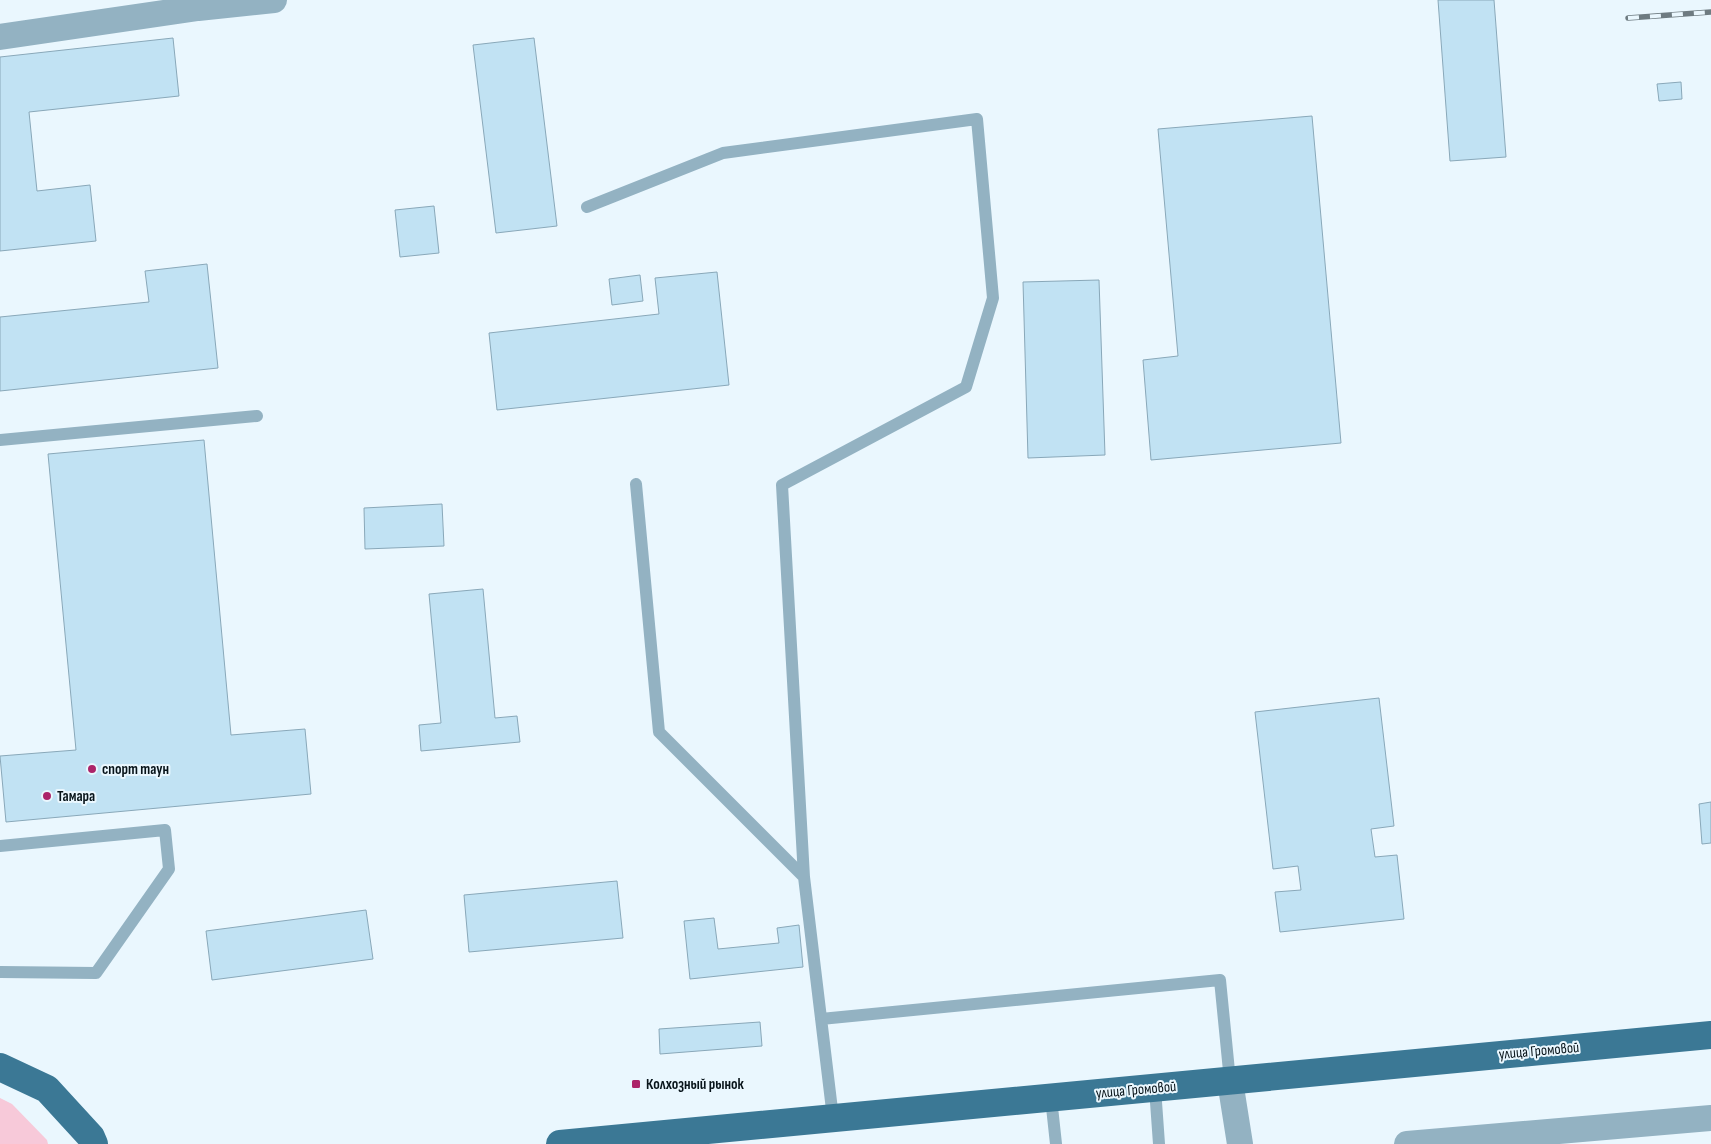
<svg xmlns="http://www.w3.org/2000/svg" width="1711" height="1144" font-family="'Sofia Sans Condensed',sans-serif">
  <rect width="100%" height="100%" fill="#eaf7fe"/>
  <!-- green -->
  <path fill="#f7c9d9" d="M0 1098 12 1104 47 1140 48 1144H0Z"/>
  <!-- building -->
  <path fill="#c1e2f3" stroke="#89a8b9" d="M1438 0H1494L1506 157 1450 161Z
    M173 38 179 96 29 112 37 191 90 185 96 241 0 251V57Z
    M534 38 557 226 496 233 473 45Z
    M1681 82 1682 99 1659 101 1657 84Z
    M1312 116 1341 443 1151 460 1143 360 1178 356 1158 129Z
    M434 206 439 253 400 257 395 210Z
    M207 264 218 368 0 391V317L149 302 145 271Z
    M717 272 729 385 497 410 489 333 659 314 655 278Z
    M640 275 643 301 612 305 609 279Z
    M1099 280 1105 455 1028 458 1023 282Z
    M204 440 231 735 305 729 311 794 6 822 0 756 76 750 48 454Z
    M442 504 444 546 365 549 364 508Z
    M483 589 495 718 517 716 520 742 421 751 419 725 441 723 429 594Z
    M1379 698 1394 826 1371 829 1375 857 1397 855 1404 919 1280 932 1275 892 1301 890 1298 866 1273 869 1255 712Z
    M1711 802V843L1702 844 1699 804Z
    M617 881 623 938 469 952 464 895Z
    M366 910 373 959 212 980 206 931Z
    M714 918 718 949 779 943 777 928 799 925 803 967 690 979 684 921Z
    M760 1022 762 1046 660 1054 659 1029Z"/>
  <g fill="none" stroke-linecap="round" stroke-linejoin="round">
    <!-- service -->
    <path stroke="#93b2c2" stroke-width="12" d="M587 207 723 153 977 119 993 298 966 387 782 485 804 877 833 1118
      M0 440 257 416
      M636 484 659 732 804 877
      M0 846 165 830 169 869 96 973 0 972
      M821 1019 1220 980 1230 1081
      M1155 1088 1159 1144
      M1051 1098 1056 1144"/>
    <!-- minor -->
    <path stroke="#93b2c2" stroke-width="26" d="M0 37 198 8 274 0
      M1230 1081 1240 1144
      M1407 1144 1711 1118"/>
    <!-- primary -->
    <path stroke="#3b7895" stroke-width="28" d="M0 1067 47 1089 91 1137 94 1144
      M560 1144 1711 1035"/>
    <!-- rail casing -->
    <g stroke="#6e7b81" stroke-width="5.5">
      <path id="rail" d="M1628 18 1711 12"/>
    </g>
    <!-- rail -->
    <use href="#rail" stroke="#eaf7fe" stroke-width="4" stroke-dasharray="11" stroke-linecap="butt"/>
  </g>
  <!-- markers -->
  <g fill="#ac2469" stroke="#eaf7fe" stroke-width="2">
    <circle cx="92" cy="769" r="5"/>
    <circle cx="47" cy="796" r="5"/>
    <rect x="631" y="1079" width="10" height="10" rx="2.5"/>
  </g>
  <g text-anchor="middle" dominant-baseline="central" stroke-width="4" stroke-linejoin="round" paint-order="stroke">
    <!-- poi labels -->
    <g font-size="15" font-weight="bold" fill="#08141a" stroke="#eaf7fe" text-anchor="start">
      <text x="102" y="769">спорт таун</text>
      <text x="57" y="796">Тамара</text>
      <text x="646" y="1084">Колхозный рынок</text>
    </g>
    <!-- street labels -->
    <g font-size="15" fill="#08141a" stroke="#eaf7fe">
      <text transform="translate(1539 1051) rotate(-5)">улица Громовой</text>
      <text transform="translate(1136 1090) rotate(-5)">улица Громовой</text>
    </g>
  </g>
</svg>
